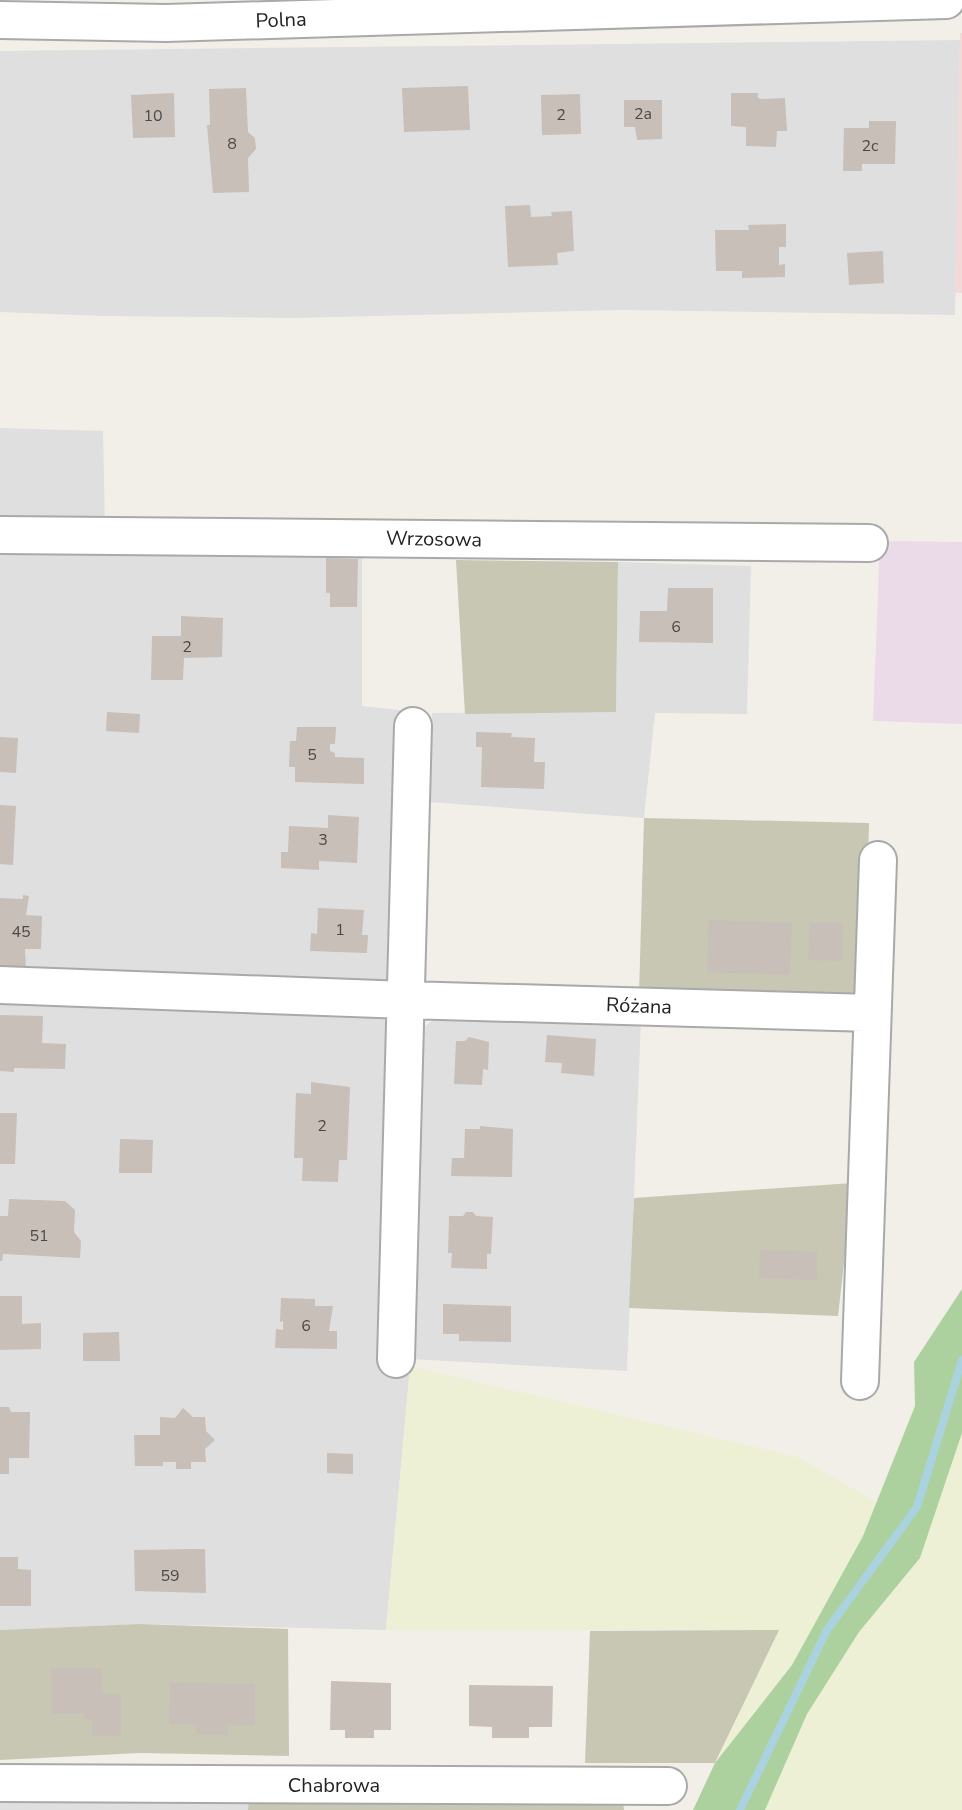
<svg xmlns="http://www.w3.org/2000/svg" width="962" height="1810" font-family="'Nunito Sans',sans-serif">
  <rect width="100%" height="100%" fill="#f2efe9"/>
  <!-- residential -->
  <path fill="#e0dfdf" d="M960 40 955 315 623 310 292 318 104 316 0 312V51Z
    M0 428 103 431 105 528H0Z
    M0 548 362 555V706L400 710 394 894 420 1031 441 1013 641 1019 627 1371 411 1359 386 1630 140 1624 0 1630Z
    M618 562 751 566 747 714 655 713 644 818 429 802 432 713 616 712Z
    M0 1795H249L248 1810H0Z"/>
  <!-- commercial -->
  <path fill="#f2dad9" d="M960 33H962V293H955Z"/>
  <!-- industrial -->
  <path fill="#ebdbe8" d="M880 541 962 542V724L873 721Z"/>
  <!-- construction -->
  <path fill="#c7c7b4" d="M456 560 618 562 616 712 465 714Z
    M644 818 869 823 865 969 852 997 639 995Z
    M853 1183 838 1316 629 1308 634 1198Z
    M139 1624 288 1629 289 1756 140 1753 0 1760V1630Z
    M780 1630 715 1763H585L590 1631Z
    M249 1795 623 1802 624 1810H248Z"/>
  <!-- farmland -->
  <path fill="#eef0d5" d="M410 1366 798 1457 877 1502 863 1536 792 1665 715 1763 779 1630H386Z
    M962 1433V1810H765L807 1714 859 1632 920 1558Z"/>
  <!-- forest -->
  <path fill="#add19e" d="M962 1289V1433L920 1558 859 1632 807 1714 765 1810H693L715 1763 792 1665 863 1536 915 1406 914 1362Z"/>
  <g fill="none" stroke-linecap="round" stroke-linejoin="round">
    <!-- stream -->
    <path stroke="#aad3df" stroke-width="8" d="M740 1810 827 1630 917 1507 962 1360"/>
  </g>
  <!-- building -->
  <path fill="#c7bfb8" d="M468 86 470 130 404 132 402 88Z
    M246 88 248 132 255 138 256 149 248 158 249 192 213 193 207 125H210L209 89Z
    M174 93 175 137 133 138 131 95Z
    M731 93H758V98L761 99 785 98 787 131H777L776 147 746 146V127L731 126Z
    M580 94 581 134 542 135 541 95Z
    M624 100H662V139L637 140 635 127H624Z
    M869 121H896L895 164H862V171H843L844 128H869Z
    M530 205 531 217 552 216 551 212 572 211 574 251 557 253 558 265 508 267 505 206Z
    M786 224V247H779V265L785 264V277L742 278V271H716L715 230H749L748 225Z
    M883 251 884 283 849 285 847 253Z
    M326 558 358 559 357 607H330V593H326Z
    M668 588H713V643L639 642 640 611H667Z
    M181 616 223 618 222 657 184 658 183 680H151L152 636H181Z
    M107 712 140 714 139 733 106 731Z
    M297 727H336L335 744H330V751L335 753V757L364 758V784L295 782V767H289L290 741H296Z
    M476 732 512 733 511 737 535 738 534 762H545L544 789 481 787 482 747H476Z
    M0 737 18 738 16 773 0 772Z
    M0 805 16 806 13 865 0 864Z
    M328 815 359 817 357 863 319 861V870L281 868V852H288L289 826 328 828Z
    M23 895 29 896 26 915 42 916 41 949H25L26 970H20V967L0 966V898L23 899Z
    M318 908 364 910 362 935H368L367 953 310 951 311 933 317 934Z
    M709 920 792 923 790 975 707 972Z
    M810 923H843L842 961 808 960Z
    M0 1015 43 1016 42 1043 66 1044 65 1069 14 1068V1072L0 1071Z
    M547 1035 596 1039 594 1076 561 1073 562 1063 545 1062Z
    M469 1037 489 1042 488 1070 483 1069 482 1085 454 1084 456 1041H465Z
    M311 1082 350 1087 347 1160H339L338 1182 302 1181 303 1158H294L296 1093 311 1094Z
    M0 1113H17L15 1164H0Z
    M480 1126 513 1129 512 1177 451 1176 452 1158H464L465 1129H480Z
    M120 1139 153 1140 152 1173H119Z
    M9 1199 65 1201 75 1210 74 1232 81 1241 80 1258 3 1254 2 1261H0V1216H8Z
    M466 1212H473L476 1216 493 1217 491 1254H487V1269L451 1268 452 1253H448L449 1216H463Z
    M760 1250 817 1252V1280L759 1278Z
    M0 1296H22V1324L41 1323V1349L0 1350Z
    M281 1298 315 1299V1306H333L329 1331H337V1349L275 1348 276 1329 283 1330V1321L280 1322Z
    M443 1304 511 1306V1342L459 1341V1334H443Z
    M119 1332 120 1361H83V1333Z
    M0 1407H9L11 1412H30L29 1458H9V1474H0Z
    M183 1408 193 1417H205L206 1431 215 1440 205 1449 206 1462H191V1469H176V1462H163V1466H135L134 1435H160V1417L175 1418Z
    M327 1453 353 1454V1474L327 1473Z
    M193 1549H205L206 1593 135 1591 134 1550Z
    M0 1557H18V1569L31 1570V1606H0Z
    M51 1668H102V1693L121 1694V1736H92V1719H84V1714H51Z
    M331 1681 391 1683V1730H374V1738H345V1730H330Z
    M170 1683 255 1684V1725H228V1735L196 1734V1724H169Z
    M469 1685 553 1686 552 1727H529V1738H492V1727L469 1726Z"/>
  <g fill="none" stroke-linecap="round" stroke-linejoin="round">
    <!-- minor casing -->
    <g stroke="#a9a9a9" stroke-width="40">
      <path id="minor" d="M0 20 166 23 946 0
        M0 535 869 543
        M0 985 406 1000 872 1013
        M396 1359 413 726
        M860 1381 878 860
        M0 1783 668 1786"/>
    </g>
    <!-- minor -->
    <use href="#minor" stroke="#fff" stroke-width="36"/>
  </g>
  <g text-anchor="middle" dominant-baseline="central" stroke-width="6" stroke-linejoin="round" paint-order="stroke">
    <!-- number labels -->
    <g font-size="16" fill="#4b4948">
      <text x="643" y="114">2a</text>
      <text x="561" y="115">2</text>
      <text x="153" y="116">10</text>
      <text x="232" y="144">8</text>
      <text x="870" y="146">2c</text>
      <text x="676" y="627">6</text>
      <text x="187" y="647">2</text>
      <text x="312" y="755">5</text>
      <text x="323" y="840">3</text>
      <text x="340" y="930">1</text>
      <text x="21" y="932">45</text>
      <text x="322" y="1126">2</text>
      <text x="39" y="1236">51</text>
      <text x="306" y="1326">6</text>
      <text x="170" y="1576">59</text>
    </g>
    <!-- street labels -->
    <g font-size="20" fill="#222" stroke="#fff">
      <text transform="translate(281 20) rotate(-2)">Polna</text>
      <text transform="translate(434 539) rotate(1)">Wrzosowa</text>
      <text transform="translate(639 1006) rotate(2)">Różana</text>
      <text x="334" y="1785">Chabrowa</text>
    </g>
  </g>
</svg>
